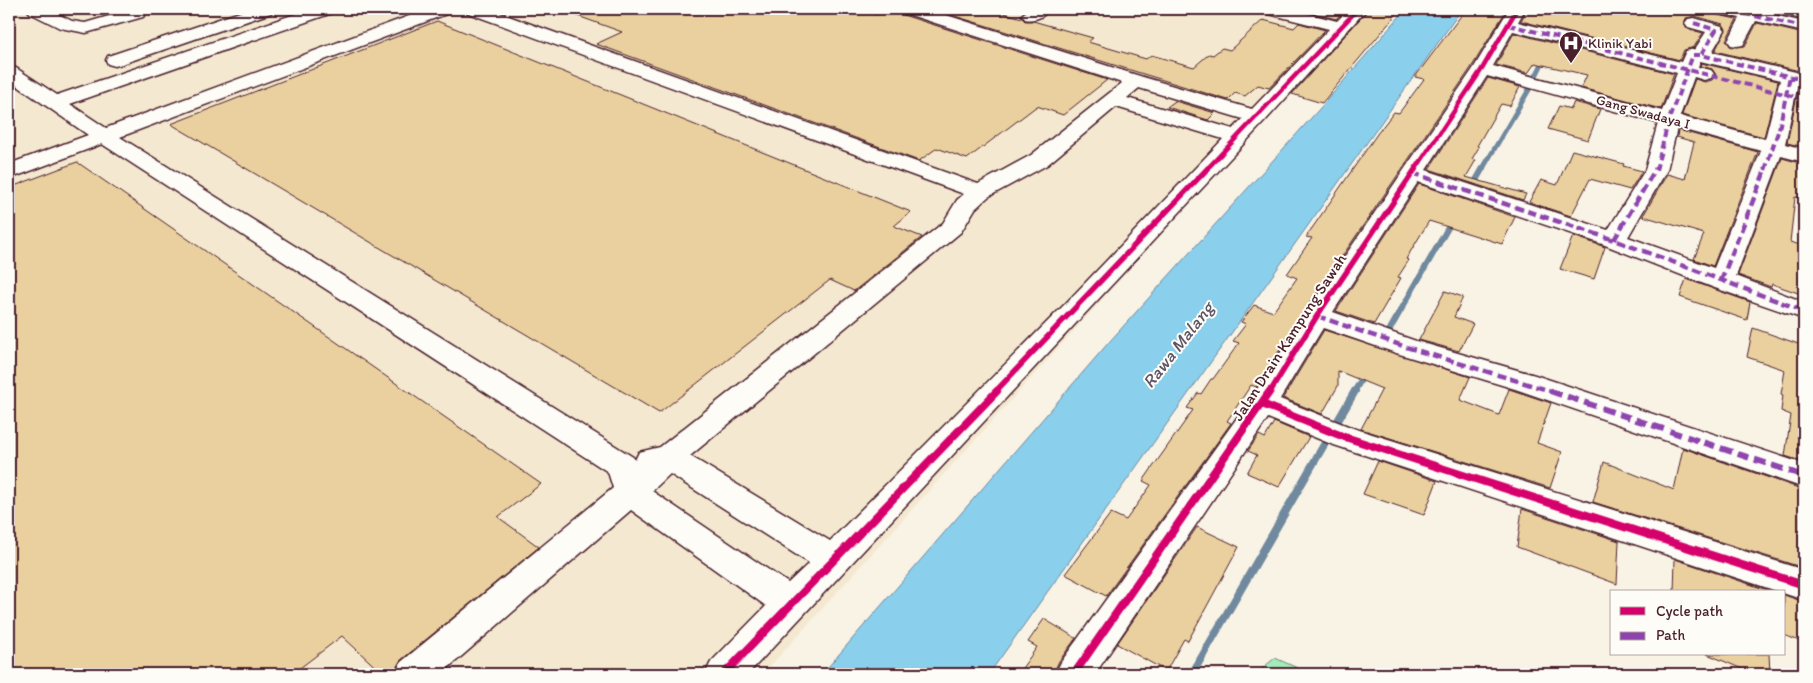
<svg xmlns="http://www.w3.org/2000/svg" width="1813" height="683" font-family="Itim,sans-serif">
  <rect width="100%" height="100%" fill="#f9f3e5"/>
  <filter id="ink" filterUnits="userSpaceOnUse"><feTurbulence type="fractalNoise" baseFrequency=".02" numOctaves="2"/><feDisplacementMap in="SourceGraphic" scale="10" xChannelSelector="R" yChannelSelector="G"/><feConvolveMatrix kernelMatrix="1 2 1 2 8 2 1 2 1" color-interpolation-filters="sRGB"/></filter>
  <g filter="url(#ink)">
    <!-- built -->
    <path fill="#f4e8d0" d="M9 9H1365L763 674H9Z"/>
    <!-- green -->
    <path fill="#a2ebba" stroke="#768572" d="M1275 658 1311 674H1255Z"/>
    <!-- water -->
    <path fill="#8acfec" stroke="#70899f" d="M1406 9H1462L989 674H822L1110 341 1321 107Z"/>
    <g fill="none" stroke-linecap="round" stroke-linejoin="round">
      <!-- stream-far2 -->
      <path stroke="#70899f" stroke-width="5" d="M1482 170 1530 88 1569 9"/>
      <!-- stream-far1 -->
      <path stroke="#70899f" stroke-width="6" d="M1460 208 1483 168
        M1385 338 1453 219
        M1354 392 1365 373"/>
      <!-- stream -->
      <path stroke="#70899f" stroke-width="8" d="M1192 674 1355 391"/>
    </g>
    <!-- building -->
    <path fill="#ead09f" stroke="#4a1f2b" d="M564 9H858L877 15 878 9H900L903 15 1107 80 1063 115 1037 106 967 159 937 148 919 161 596 44 622 32 564 11Z
      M932 9H990L1022 18 1025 21H1033L1093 38 1088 42 1146 59 1151 55 1194 67 1209 54 1213 55 1222 48 1230 50 1263 20 1294 28 1299 23 1325 30 1269 88 1258 85 1245 96 1235 93 1228 100Z
      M1317 9H1346L1336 19 1313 13Z
      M1369 9H1401L1322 103 1292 94Z
      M1466 9H1507L1471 68 1306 309 1256 387 1251 385 1227 421 1231 423 1106 596 1065 574 1111 513 1126 520 1151 485 1143 481 1193 410 1187 408 1198 393 1201 394 1211 379H1213L1239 343 1233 341 1246 324 1241 322 1254 305 1273 312 1297 278 1287 274 1312 238 1306 237 1377 134 1394 112 1399 113 1424 79 1415 77Z
      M1527 9H1713L1717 15 1737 19 1726 40 1731 47 1745 46 1757 23 1804 34V72L1715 51 1726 29 1723 24 1695 16 1686 18 1684 24 1688 29 1703 33 1694 47 1684 50 1680 60 1521 21Z
      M1763 9H1804V20L1762 11Z
      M437 21 911 212 894 226 922 237 854 291 830 280 659 413 171 124Z
      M1514 33 1674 74 1661 109 1581 88 1587 75 1535 63 1528 73 1496 65Z
      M1701 63 1778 81 1764 137 1682 115 1695 79 1705 82 1712 80 1716 75 1712 69 1700 66Z
      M1488 78 1520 87 1510 106 1501 104 1477 146 1479 147 1472 159 1476 160 1466 177 1526 194 1523 200 1429 169Z
      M1799 86 1804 88V147L1787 143Z
      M1175 101 1215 113 1208 120 1167 107Z
      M1574 102 1600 109 1588 140 1548 129 1559 106 1571 109Z
      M1678 130 1758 152 1713 266 1694 259 1704 234 1643 216 1667 174 1685 179 1694 142 1677 137Z
      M1572 150 1624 164 1623 166 1642 171 1630 190 1590 179 1571 216 1529 202 1541 180 1557 185Z
      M1782 158 1804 164V199L1795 197 1790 242 1804 246V295L1772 284 1771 287 1738 275Z
      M77 162 541 484 498 517 539 547 400 661 393 674H383L342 636 292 674H9V188Z
      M1419 184 1515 217 1502 244 1429 221 1406 259 1409 260 1398 277 1401 278 1374 324 1336 311Z
      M1573 236 1605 247 1594 279 1560 269Z
      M1686 279 1750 302 1747 320 1680 297Z
      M1445 291 1463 297 1454 317 1473 324 1459 351 1419 340Z
      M1753 328 1804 346V462L1785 456 1791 415 1781 411 1783 395 1781 394 1785 370 1747 357Z
      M1324 330 1470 377 1460 400 1499 415 1509 389 1551 403 1537 443 1562 452 1550 488 1361 429 1382 389 1338 371V386L1322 414 1283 398Z
      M1274 422 1309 437 1279 487 1247 473 1257 455 1248 451 1259 435 1265 438Z
      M1683 448 1804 490V568L1593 502 1604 462 1674 490Z
      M1378 461 1437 481 1424 515 1363 494Z
      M1522 509 1619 541 1617 584 1517 547Z
      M1197 527 1239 547 1188 641 1184 639 1166 671 1117 644Z
      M1675 559 1773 592H1674Z
      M1784 595 1804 602V643L1784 635Z
      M1044 619 1076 638 1059 661 1053 674H1018L1037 647 1028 642Z
      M1707 654H1769L1770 674H1754Z"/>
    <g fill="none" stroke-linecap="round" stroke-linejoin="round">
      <!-- minor casing -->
      <g stroke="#4a1f2b" stroke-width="3">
        <path id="minor" d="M27 9H48L72 21 85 23 133 9H143L146 13 143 17 86 33 60 28 30 13Z
          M249 9H274L271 13 122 64 115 66 108 64 106 60 108 56Z
          M310 9H335L332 13 70 104 106 128 428 9H451L449 13 120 137 633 457 635 460 639 452 660 447 943 223 957 200 964 194 468 13 466 9H489L978 184 1031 155 1122 83 904 13 902 9H927L1143 77 1252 109 1329 29 1265 13 1263 9H1290L1337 21 1349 9H1367L1265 121 748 674H705L711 662 766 606 631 510 441 674H395L401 662 613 488 608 472 102 144 9 179V164L88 135 9 80V66L16 68 57 95ZM1139 88 1243 119 1233 129 1127 98ZM1116 107 1223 139 1066 303 830 541 690 456 961 232 975 209 988 197 1047 165ZM670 474 809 563 788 583 652 491Z
          M1029 9H1050C1044 17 1034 21 1025 19L1022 15Z
          M1509 9H1525L1518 22 1681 62 1686 51 1695 49 1706 32 1688 27 1685 23 1688 19 1694 18 1722 26 1725 30 1712 52 1804 74V86L1798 84 1785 144 1804 149V162L1781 156 1736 276 1804 302V319L1712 287 1605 245 1418 182 1333 312 1416 341 1535 375 1804 464V488L1515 389 1396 353 1323 328 1280 399 1353 428 1804 570V600L1331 444 1268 418 1095 674H1055L1061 662 1252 397 1308 310 1473 69ZM1513 31 1677 73 1662 111 1493 66ZM1700 61 1780 80 1765 139 1680 116 1694 77 1704 80 1711 78 1714 74 1711 70 1698 67ZM1487 76 1658 123 1645 170 1608 230 1426 170ZM1677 128 1761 151 1714 268 1628 237 1667 170Z
          M1715 9H1761L1760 12 1804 22V32L1756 21 1743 45 1737 46 1731 45 1728 41 1740 18 1717 13Z"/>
      </g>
      <!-- minor -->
      <use href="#minor" fill="#fdfcf7" fill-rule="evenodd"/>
      <!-- quiet-far2 -->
      <path stroke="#8e44ad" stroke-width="4" stroke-dasharray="7 4" stroke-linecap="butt" d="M1723 9 1804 27
        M1694 23 1716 30 1701 55
        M1509 25 1804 99
        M1656 170 1669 119 1693 55H1701L1804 80
        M1765 170 1779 129 1790 76"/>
      <!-- quiet-far1 -->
      <path stroke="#8e44ad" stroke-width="4.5" stroke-dasharray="9 4.5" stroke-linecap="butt" d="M1412 173 1614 240 1804 311
        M1614 240 1656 168
        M1721 281 1766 168
        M1317 316 1406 347 1554 392"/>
      <!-- quiet -->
      <path stroke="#8e44ad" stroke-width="6" stroke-dasharray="12 6" stroke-linecap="butt" d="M1550 391 1804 476"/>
      <!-- cycleway-far2 casing -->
      <g stroke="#fdfcf7" stroke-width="7">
        <path id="cycleway-far2" d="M1206 170 1358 9
          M1415 170 1482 69 1517 9"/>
      </g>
      <!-- cycleway-far1 casing -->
      <g stroke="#fdfcf7" stroke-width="9">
        <path id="cycleway-far1" d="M995 392 1208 168
          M1270 392 1317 316 1416 168"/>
      </g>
      <!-- cycleway casing -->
      <g stroke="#fdfcf7" stroke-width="11">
        <path id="cycleway" d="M1262 404 1342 436 1804 585
          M724 674 997 391
          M1074 674 1270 391"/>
      </g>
      <!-- cycleway-far2 -->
      <use href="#cycleway-far2" stroke="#d6006c" stroke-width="4.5"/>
      <!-- cycleway-far1 -->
      <use href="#cycleway-far1" stroke="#d6006c" stroke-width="5.5"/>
      <!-- cycleway -->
      <use href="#cycleway" stroke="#d6006c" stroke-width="8"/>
    </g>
  </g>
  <!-- icons -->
  <defs>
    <g id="hospital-pin" transform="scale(1.25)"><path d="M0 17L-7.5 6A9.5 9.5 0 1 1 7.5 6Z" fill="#4a1f2b" stroke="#fdfcf7"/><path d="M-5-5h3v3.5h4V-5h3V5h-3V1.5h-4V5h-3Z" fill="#fff"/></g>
  </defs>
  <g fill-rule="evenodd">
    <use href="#hospital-pin" x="1571" y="43"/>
  </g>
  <g text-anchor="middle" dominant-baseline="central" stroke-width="4" stroke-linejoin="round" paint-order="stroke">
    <!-- far-poi labels -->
    <g font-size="14" fill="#4a1f2b" stroke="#fdfcf7" text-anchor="start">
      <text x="1588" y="43">Klinik Yabi</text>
    </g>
    <!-- far-street labels -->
    <g font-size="14" fill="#4a1f2b" stroke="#fdfcf7">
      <text transform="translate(1643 112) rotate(15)">Gang Swadaya I</text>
    </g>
    <!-- street labels -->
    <g font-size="16" fill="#4a1f2b" stroke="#fdfcf7">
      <text transform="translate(1289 337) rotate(-57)">Jalan Drain Kampung Sawah</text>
    </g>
    <!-- water labels -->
    <g font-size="18" font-style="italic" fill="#5d5465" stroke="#fdfcf7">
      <text transform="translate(1178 345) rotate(-52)">Rawa Malang</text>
    </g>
  </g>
  <!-- margin -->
  <rect width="1813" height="683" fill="none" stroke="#fdfcf7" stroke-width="30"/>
  <rect x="15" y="15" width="1783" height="653" fill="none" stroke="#4a1f2b" stroke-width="2" filter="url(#ink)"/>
  <!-- legend -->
  <rect x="1610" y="590" width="175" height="65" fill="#fdfcf7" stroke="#b5a4a5"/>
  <rect x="1620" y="607" width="25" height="8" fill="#d6006c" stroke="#b5a4a5"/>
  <text x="1656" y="616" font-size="15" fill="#4a1f2b">Cycle path</text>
  <rect x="1620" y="632" width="25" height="8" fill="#8e44ad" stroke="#b5a4a5"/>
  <text x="1656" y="640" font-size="15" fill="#4a1f2b">Path</text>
</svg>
